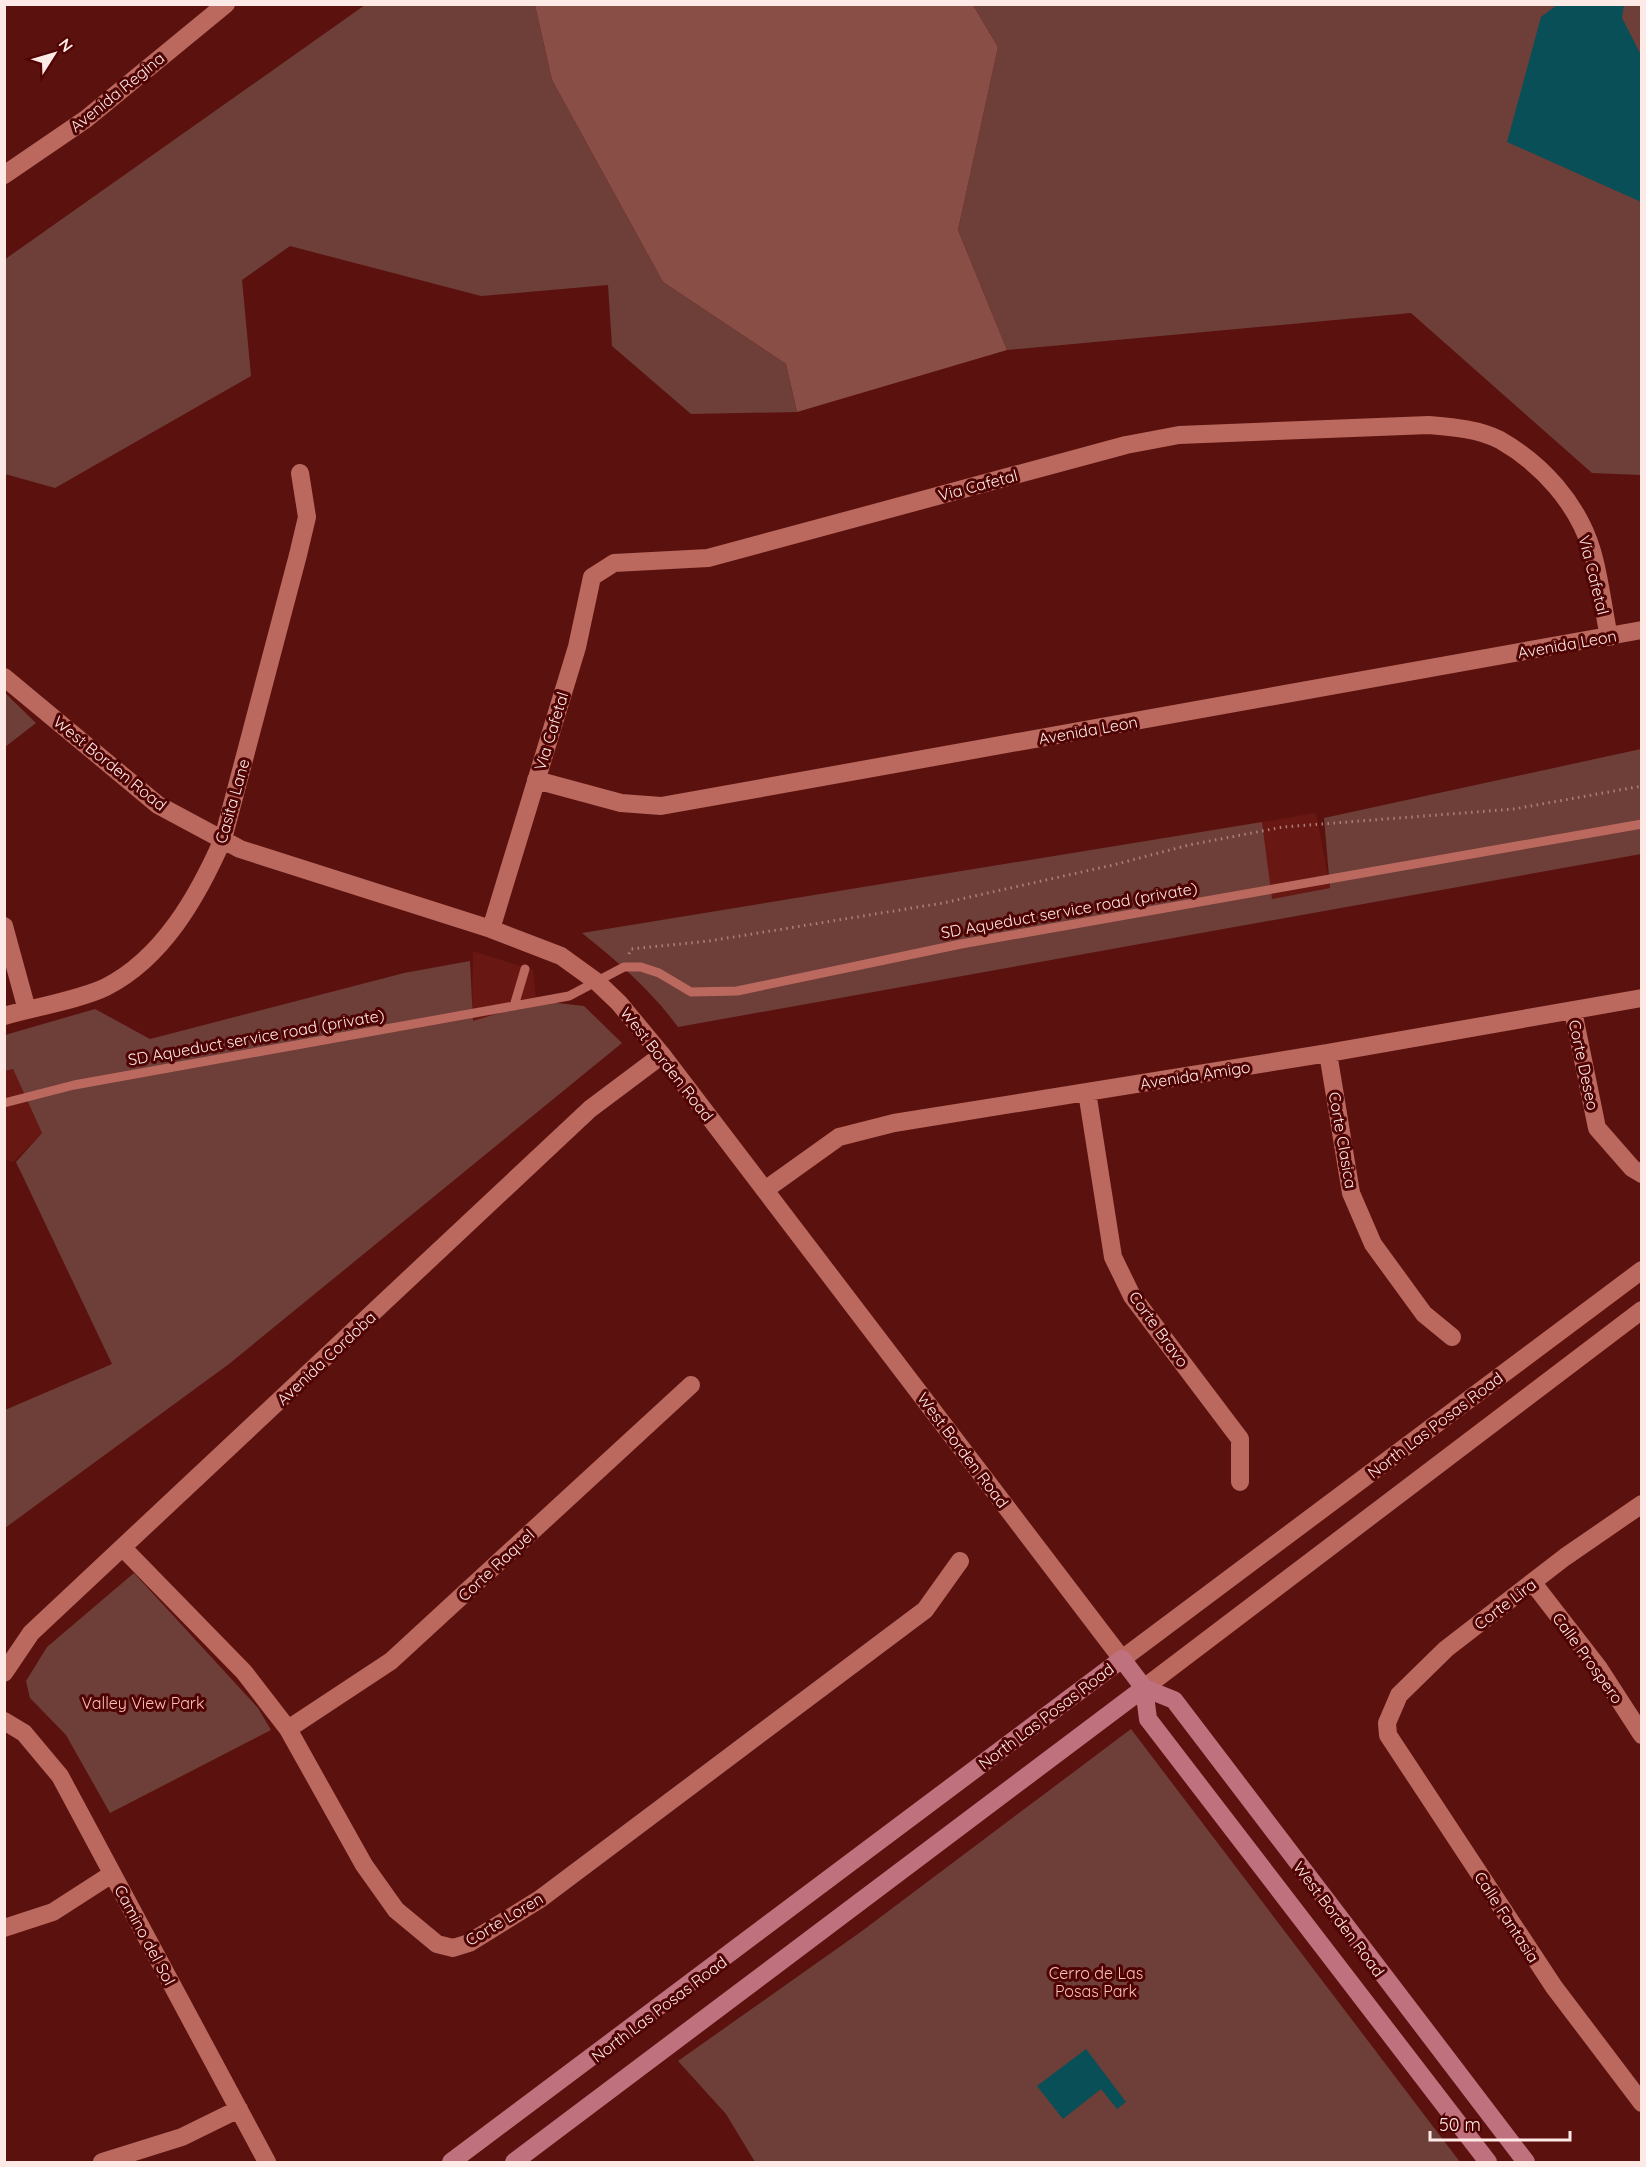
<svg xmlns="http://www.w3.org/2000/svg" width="1646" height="2167" font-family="Quicksand,sans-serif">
  <rect width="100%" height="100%" fill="#5b120e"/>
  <!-- built -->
  <path fill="#691712" d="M1316 813 1330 888 1271 899 1262 822Z
    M473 951 533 970 537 1010 472 1021Z
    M13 1069 42 1133 13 1162 5 1160 4 1071Z"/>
  <!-- green -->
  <path fill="#6e3e38" d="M365 5H535L552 80 663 282 786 364 797 412 691 414 612 346 608 285 481 296 290 246 242 280 251 376 55 488 5 474 4 260Z
    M973 5H1641V475L1592 473 1411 313 1007 350 958 230 998 47Z
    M5 693 36 723 5 747Z
    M1641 749V854L678 1027C650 989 618 962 582 933L1262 822 1272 899 1330 888 1324 818Z
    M470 961 473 1021 539 1001 584 1006 622 1043 229 1364 5 1528V1410L112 1364 16 1162 42 1133 13 1069 5 1071V1035L95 1009 150 1039 404 973Z
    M134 1573 258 1708 271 1730 110 1813 66 1735 30 1698 26 1681 47 1647Z
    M1131 1729 1460 2162H755L726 2114 678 2061 862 1931Z"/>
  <!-- forest -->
  <path fill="#894e46" d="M535 5H973L998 47 958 230 1007 350 797 412 786 364 663 282 552 80Z"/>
  <!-- water -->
  <path fill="#084f58" d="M1557 5H1624L1622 18 1641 55V204L1639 201 1507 142 1541 17Z
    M1086 2049 1126 2102 1117 2109 1101 2089 1063 2119 1037 2086Z"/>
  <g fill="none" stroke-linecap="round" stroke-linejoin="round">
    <!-- path -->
    <path stroke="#ad7f7c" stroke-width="3" stroke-dasharray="1.5 4.5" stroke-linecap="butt" d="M629 954 631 949 709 941 943 903 1113 865 1189 845 1283 827 1514 809 1642 786"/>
    <!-- service -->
    <path stroke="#bb695f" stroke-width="9" d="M514 1006 525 969
      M4 1103 74 1085 569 996 624 967H641L659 973 691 992 737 991 961 944 1642 824"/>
    <!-- minor -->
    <path stroke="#bb695f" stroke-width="18" d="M4 175 86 119 226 4
      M4 677 158 805 240 849 491 929 561 956 597 982 619 1003 662 1055 590 1109 31 1633 4 1673
      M536 780 621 803 661 806 1642 630
      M4 926 27 1010
      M491 929 577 647 592 577 614 563 708 558 1126 445 1179 435 1429 425C1452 427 1479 429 1500 440 1542 464 1578 504 1592 551 1600 578 1603 608 1609 637
      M1573 1011 1597 1128 1632 1168 1642 1174
      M4 1016C32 1008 82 999 106 987 163 958 198 896 223 839L298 555 307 517 300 473
      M1328 1053 1351 1193 1373 1244 1424 1314 1452 1337
      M1087 1092 1113 1257 1132 1296 1240 1439V1482
      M765 1190 839 1137 894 1123 1328 1053 1642 998
      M1642 1504 1565 1557 1446 1649 1399 1695 1387 1723 1388 1735 1554 1987 1642 2103
      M123 1548 244 1672 288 1729 364 1865 396 1910 437 1944 453 1948 469 1943 540 1899 925 1610 960 1561
      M1533 1583 1598 1667 1642 1735
      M4 1721 24 1733 60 1776 267 2162
      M288 1729 391 1661 691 1385
      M4 1928 53 1912 112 1874
      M102 2162 182 2137 239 2109"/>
    <!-- tertiary -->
    <path stroke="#bb695f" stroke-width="18" d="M662 1055 1122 1659 1642 1270
      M1144 1688 1642 1310"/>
    <!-- secondary -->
    <path stroke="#c0717e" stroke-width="18" d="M1144 1688 1174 1700 1526 2162
      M451 2162 1122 1659 1144 1688 1148 1719 1488 2162
      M514 2162 1144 1688"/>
  </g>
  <g text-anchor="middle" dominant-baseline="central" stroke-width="6" stroke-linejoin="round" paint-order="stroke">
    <!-- street labels -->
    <g font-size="16" fill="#fdeae7" stroke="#4f0403">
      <text transform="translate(117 92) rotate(-39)">Avenida Regina</text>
      <text transform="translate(978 485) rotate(-15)">Via Cafetal</text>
      <text transform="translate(1594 575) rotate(76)">Via Cafetal</text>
      <text transform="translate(1567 644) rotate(-10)">Avenida Leon</text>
      <text transform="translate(1088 730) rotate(-10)">Avenida Leon</text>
      <text transform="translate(551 731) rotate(-73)">Via Cafetal</text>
      <text transform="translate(110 763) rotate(39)">West Borden Road</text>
      <text transform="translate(232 801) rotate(-74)">Casita Lane</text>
      <text transform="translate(1069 910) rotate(-10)">SD Aqueduct service road (private)</text>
      <text transform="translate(256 1037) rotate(-10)">SD Aqueduct service road (private)</text>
      <text transform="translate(667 1064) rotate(52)">West Borden Road</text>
      <text transform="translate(1584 1065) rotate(78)">Corte Deseo</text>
      <text transform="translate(1195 1075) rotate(-9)">Avenida Amigo</text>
      <text transform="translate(1343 1140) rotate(80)">Corte Clasica</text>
      <text transform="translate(1159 1329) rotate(54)">Corte Bravo</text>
      <text transform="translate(326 1358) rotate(-43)">Avenida Cordoba</text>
      <text transform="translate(1435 1425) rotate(-37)">North Las Posas Road</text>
      <text transform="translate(963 1450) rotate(53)">West Borden Road</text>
      <text transform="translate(496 1565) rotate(-43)">Corte Raquel</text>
      <text transform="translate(1505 1604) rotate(-37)">Corte Lira</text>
      <text transform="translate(1588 1658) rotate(54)">Calle Prospero</text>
      <text transform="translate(1046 1716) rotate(-37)">North Las Posas Road</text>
      <text transform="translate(1507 1917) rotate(57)">Calle Fantasia</text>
      <text transform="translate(504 1919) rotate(-31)">Corte Loren</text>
      <text transform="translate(1339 1919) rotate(53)">West Borden Road</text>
      <text transform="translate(145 1935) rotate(62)">Camino del Sol</text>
      <text transform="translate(659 2009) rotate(-37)">North Las Posas Road</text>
    </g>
    <!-- park labels -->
    <g font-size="16" fill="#fbc3ba" stroke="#4f0403">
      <text x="143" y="1703">Valley View Park</text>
      <text x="1096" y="1973">Cerro de Las<tspan x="1096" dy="18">Posas Park</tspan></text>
    </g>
  </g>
  <!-- border -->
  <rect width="1646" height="2167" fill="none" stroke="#fdeae7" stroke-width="12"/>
  <!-- north arrow -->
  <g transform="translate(54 54) rotate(53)" stroke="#4f0403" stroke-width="4.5" paint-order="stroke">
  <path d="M0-4.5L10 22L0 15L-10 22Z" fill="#fdeae7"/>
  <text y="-9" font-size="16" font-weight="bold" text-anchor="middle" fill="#fdeae7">N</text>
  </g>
  <!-- scale -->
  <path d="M1430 2131v9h140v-9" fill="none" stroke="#fdeae7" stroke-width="3"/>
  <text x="1439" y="2131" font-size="18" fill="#fdeae7" stroke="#4f0403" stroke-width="4.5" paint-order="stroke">50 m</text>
</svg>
